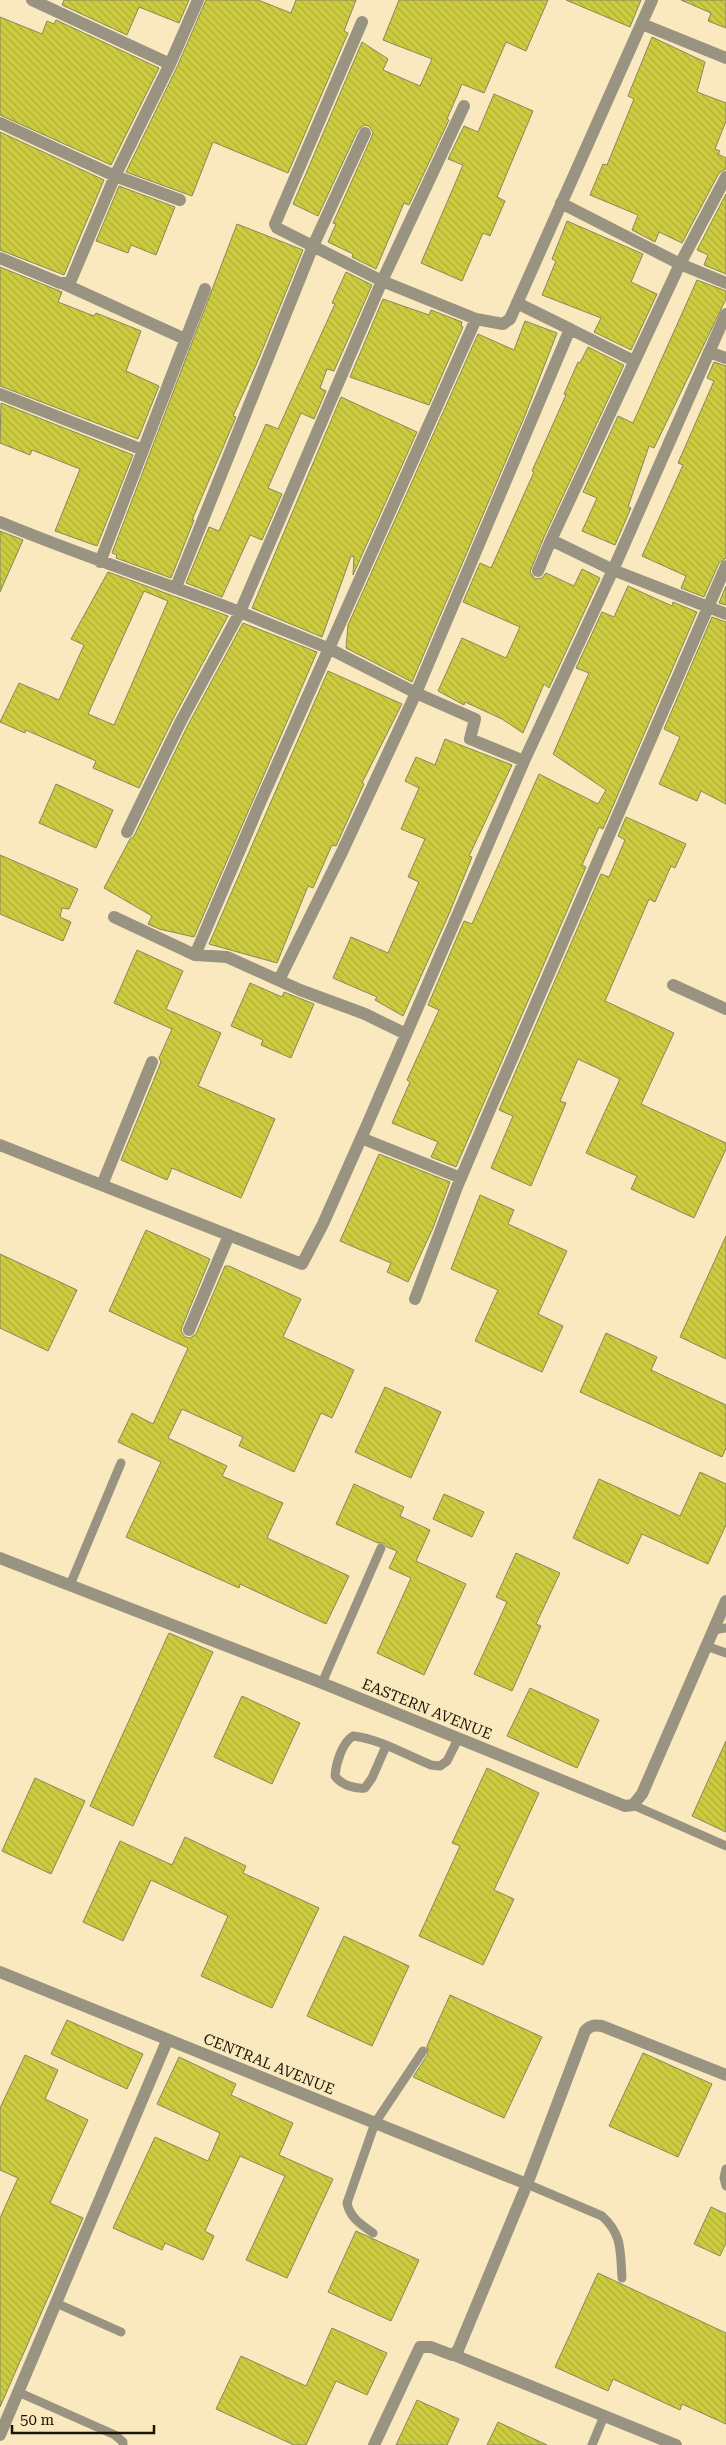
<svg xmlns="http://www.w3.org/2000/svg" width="726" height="2445" font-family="'Roboto Serif',serif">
  <defs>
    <pattern id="building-back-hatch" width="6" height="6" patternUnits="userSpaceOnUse" patternTransform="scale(1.25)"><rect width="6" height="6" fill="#cdcc40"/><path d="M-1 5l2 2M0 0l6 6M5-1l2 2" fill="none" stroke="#afae37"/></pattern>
  </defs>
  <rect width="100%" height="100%" fill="#fae9be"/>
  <!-- building -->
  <path fill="url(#building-back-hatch)" stroke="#86875e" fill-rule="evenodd" d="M64 0H189L179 23 139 7 127 35 62 5Z
    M206 0H258L291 13 296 0H356L344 31 348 33 288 173 213 142 192 196 126 172 177 67Z
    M399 0H548L526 51 506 42 484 93 462 84 447 119 449 120 409 205 404 203 376 269 352 257 353 254 328 242 336 224 333 223 372 136 373 132 369 126 364 125 358 130 318 216 293 204 362 42 388 59 383 70 420 86 432 59 383 40Z
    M566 0H641L630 27Z
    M681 0H726V28L708 21 711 13Z
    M0 17 42 34 47 21 54 24 56 20 159 68 111 165 0 115Z
    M652 37 705 62 697 92 726 103V121L715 149 720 151 718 154 726 158V169L719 173 682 243 659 232 655 242 632 230 638 215 590 195 603 164 607 165 634 99 628 96Z
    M494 94 533 111 497 197 505 201 490 236 483 233 462 281 421 263 463 165 448 159 464 126 478 132Z
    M0 132 104 180 64 275 0 250Z
    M119 186 175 207 156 255 131 245 128 253 96 241Z
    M726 194V274L704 265 708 255 697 250Z
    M567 221 643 254 631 282 657 294 631 350 594 332 601 318 542 295 556 261 552 259Z
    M237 224 303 250 257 363 233 416 236 417 192 520H194L171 578 116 558 117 555 112 553Z
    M0 267 62 292 58 302 94 316 96 313 141 331 126 371 159 386 138 439 0 386Z
    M346 272 372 285 334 371 327 369 320 388 326 391 314 419 301 413 268 488 282 494 262 540 250 535 222 597 186 583 209 527 219 531 266 424 278 429 335 304 332 303Z
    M697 280 726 291V299L654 448 649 446 628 507 631 508 615 545 582 531 597 498 583 492 618 416 633 423Z
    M383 299 429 315 431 310 462 322 461 326 463 327 429 405 350 377Z
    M525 321 557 333 524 418 412 682 346 648 348 625 478 334 514 350Z
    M588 347 624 365 544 537 530 572 535 579 542 578 546 573 574 586 582 569 600 578 549 688 544 684 523 733 502 719 465 702 464 705 438 691 462 638 506 658 520 627 463 602 480 563 491 568 534 472 532 471 566 395 564 394 578 362 580 363Z
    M714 362 726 366V558L719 563 704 597 681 588 686 576 642 556 683 465 678 463 714 381 707 378Z
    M341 397 417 432 353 575 354 557 351 556 322 637 252 608Z
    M1 403 133 455 97 546 55 531 80 469 32 450 30 455 0 443Z
    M0 531 23 540 0 592Z
    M108 572 228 616 174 717 139 788 93 768 96 761 26 730 25 733 0 722 19 683 59 700 84 645 71 639ZM144 591 168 601 114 725 88 714Z
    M628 586 672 606 673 602 697 612 603 829 599 827 582 865 586 867 456 1167 431 1157 438 1142 392 1123 410 1082 407 1080 439 1010 428 1005 464 921 472 924 539 774 598 804 606 790 553 754 589 673 576 668 602 612 614 617Z
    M726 586V605L719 603Z
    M712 617 726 622V804L701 791 697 801 659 784 680 737 664 729Z
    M243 623 317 652 194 937 159 929 148 924 152 916 104 888 130 839 134 836 188 725Z
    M328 671 402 704 362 783 364 784 336 846 332 845 313 888 308 886 277 963 209 944Z
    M445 739 512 765 469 856 472 857 449 914 403 1016 375 1000 377 997 333 978 351 937 388 953 419 882 408 877 425 839 401 829 419 788 405 781 416 757 435 765Z
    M56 784 113 810 96 848 39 823Z
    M626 817 686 844 675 868 671 866 655 902 649 899 605 1001 674 1033 641 1104 726 1143V1149L694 1218 631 1189 637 1176 586 1153 620 1079 578 1059 560 1101 566 1103 531 1186 491 1168 513 1116 499 1110 601 874 609 877 625 840 618 836Z
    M0 855 78 889 69 909 62 908 60 917 71 922 63 941 0 914Z
    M137 950 183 971 166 1009 221 1033 198 1086 275 1119 241 1198 172 1168 167 1180 121 1160 161 1062 159 1058 172 1029 114 1003Z
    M250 983 282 997 284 992 314 1004 291 1058 261 1045 263 1040 231 1026Z
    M379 1154 450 1182 433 1228 408 1282 387 1272 391 1263 340 1241Z
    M480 1195 514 1210 508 1224 567 1251 538 1314 563 1326 542 1372 475 1341 498 1290 451 1269Z
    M146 1230 210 1259 182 1327 181 1331 185 1337 190 1338 196 1334 225 1266H229L301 1299 283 1337 354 1370 332 1418 321 1413 294 1472 239 1446 243 1437 182 1409 168 1438 227 1466 222 1476 283 1503 267 1538 349 1576 326 1624 240 1584 239 1588 126 1537 161 1462 118 1442 132 1413 153 1424 188 1348 109 1311Z
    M726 1236V1359L680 1337Z
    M0 1254 77 1290 48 1351 0 1328Z
    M606 1333 657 1357 651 1370 726 1405V1448L722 1457 580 1392Z
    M385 1387 441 1412 411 1478 355 1452Z
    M700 1472 726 1484V1525L708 1564 642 1534 628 1564 573 1538 599 1479 680 1516Z
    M354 1484 404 1507 400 1516 430 1530 416 1561 466 1584 424 1675 377 1653 411 1578 389 1568 397 1551 387 1547 384 1543H378L336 1524Z
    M444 1494 484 1512 472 1537 433 1519Z
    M516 1553 560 1573 536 1624 541 1626 512 1691 474 1674 507 1602 496 1597Z
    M169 1633 213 1652 133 1826 90 1806Z
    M530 1688 599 1720 577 1768 507 1736Z
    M242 1696 300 1723 272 1784 214 1757Z
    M726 1741V1832L692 1816Z
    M487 1768 539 1793 494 1890 514 1899 483 1965 419 1936 460 1846 452 1843Z
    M35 1778 85 1801 51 1874 2 1851Z
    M185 1837 246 1866 243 1873 319 1908 272 2008 201 1976 228 1916 151 1880 123 1941 83 1922 120 1841 172 1865Z
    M344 1936 409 1966 372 2046 307 2016Z
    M450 1995 542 2037 504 2118 413 2077 428 2054 427 2046Z
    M67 2020 143 2054 127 2089 51 2054Z
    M643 2053 712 2084 678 2157 609 2126Z
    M25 2055 58 2070 45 2099 88 2120 50 2203 83 2218 0 2407V2218L18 2178 0 2170V2108Z
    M179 2057 236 2084 231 2095 293 2123 279 2155 333 2179 287 2278 246 2260 285 2176 240 2156 205 2231 214 2236 203 2260 165 2243 162 2250 113 2228 155 2137 208 2161 220 2133 157 2104Z
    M711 2207 726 2214V2243L720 2256 694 2244Z
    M356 2231 419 2260 391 2321 328 2292Z
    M598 2273 726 2333V2424L682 2404 680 2410 613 2379 608 2391 555 2367Z
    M332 2328 387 2353 367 2395 336 2381 306 2445H294L216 2409 241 2356 306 2386Z
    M417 2400 459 2419 447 2445H396Z
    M498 2422 547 2445H487Z"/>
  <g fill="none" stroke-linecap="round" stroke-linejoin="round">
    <!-- service -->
    <path stroke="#999381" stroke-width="9" d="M70 1585 121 1463
      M713 1630 726 1628
      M706 1646 726 1653
      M322 1683 381 1548
      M386 1746 372 1778 365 1788C355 1789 341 1785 335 1776 336 1763 342 1743 353 1736 380 1739 406 1755 431 1765L440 1766 447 1761 458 1739
      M633 1805 726 1846
      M726 2169 724 2178 726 2186
      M527 2184 602 2216C623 2235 620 2252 622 2278
      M373 2233C361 2224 350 2218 347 2203L375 2123 423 2051
      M56 2303 121 2332
      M18 2392 115 2435 123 2442V2445
      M592 2445 604 2416"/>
    <!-- minor -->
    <path stroke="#999381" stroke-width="12" d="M32 0 170 64
      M642 24 726 58
      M464 106 382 281 476 319 503 324 510 319 652 0
      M0 123 115 176 180 200
      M726 177 680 264 551 540 613 570 726 614
      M561 203 680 264 726 283
      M0 258 60 283H68L71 280 115 176 170 64 198 0
      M64 284 185 339
      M570 329 634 361
      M709 352 726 358
      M0 394 143 450
      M0 522C79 555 160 581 240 612L382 281 277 228 275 224 362 22
      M100 562 205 289
      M538 571 551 540
      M176 587 313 246 365 133
      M127 832 181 721 240 612 330 649 416 693 570 329 517 303
      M114 917 195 955 227 957 300 990 365 1014 406 1034
      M195 955 260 803 476 319
      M279 980 342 852 416 693 475 719 470 739 524 761
      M673 985 726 1009
      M361 1138 461 1178
      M0 1145 302 1264 323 1224 367 1125 524 761 613 570 726 314
      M102 1185 152 1062
      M415 1299 457 1187 491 1107 726 566
      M189 1330 229 1235
      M0 1558 322 1683 625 1806 633 1805 642 1794 726 1601
      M454 2355 676 2445
      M0 2435 167 2041
      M374 2445 420 2347H431L452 2355 458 2350 527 2184 585 2031C591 2025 594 2025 602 2026L726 2075"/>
    <!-- tertiary -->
    <path stroke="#999381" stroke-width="12" d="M0 1972 527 2184"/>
  </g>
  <g text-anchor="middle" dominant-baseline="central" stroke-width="4.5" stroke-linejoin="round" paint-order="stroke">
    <!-- street labels -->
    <g font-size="15" fill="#1a1405" stroke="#fae9be">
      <text transform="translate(427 1709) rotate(22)">EASTERN AVENUE</text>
      <text transform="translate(269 2064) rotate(22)">CENTRAL AVENUE</text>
    </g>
  </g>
  <!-- scale -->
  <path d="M12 2425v8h142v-8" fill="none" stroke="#1a1405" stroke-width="2.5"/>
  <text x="20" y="2425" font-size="15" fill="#1a1405" stroke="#fae9be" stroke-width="4" paint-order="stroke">50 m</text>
</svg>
